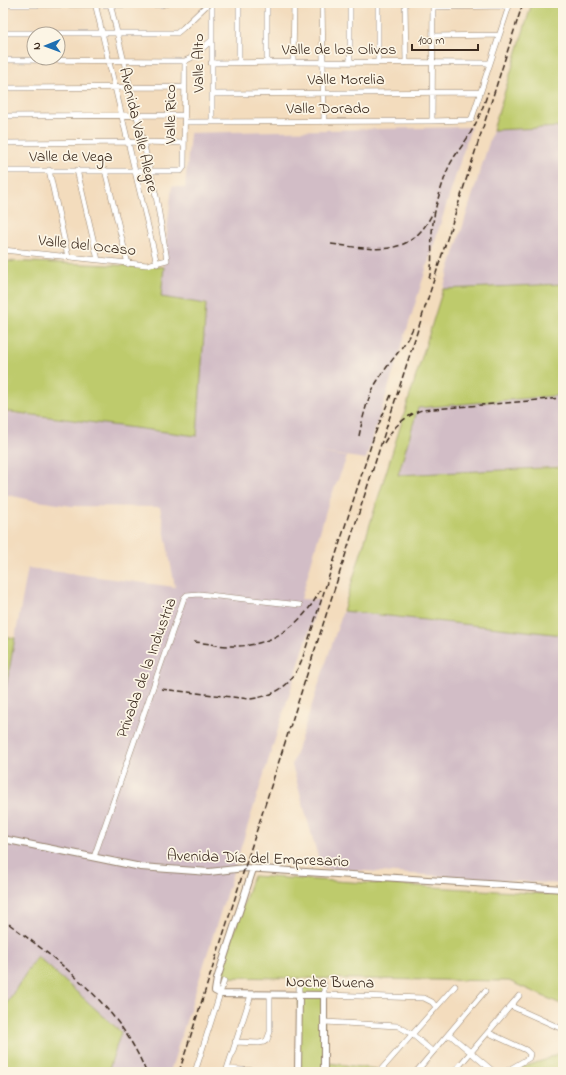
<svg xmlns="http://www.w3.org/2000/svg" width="566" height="1075" font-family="'Indie Flower',sans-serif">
  <rect width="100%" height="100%" fill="#fcf5e5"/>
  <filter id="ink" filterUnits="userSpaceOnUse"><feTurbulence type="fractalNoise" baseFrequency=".025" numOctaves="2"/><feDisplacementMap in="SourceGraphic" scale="8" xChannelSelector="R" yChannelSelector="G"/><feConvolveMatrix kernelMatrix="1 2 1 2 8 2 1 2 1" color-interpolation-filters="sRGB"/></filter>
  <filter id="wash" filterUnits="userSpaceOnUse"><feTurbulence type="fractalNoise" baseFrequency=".012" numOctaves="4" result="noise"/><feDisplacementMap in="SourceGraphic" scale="16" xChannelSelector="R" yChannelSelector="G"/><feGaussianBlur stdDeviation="0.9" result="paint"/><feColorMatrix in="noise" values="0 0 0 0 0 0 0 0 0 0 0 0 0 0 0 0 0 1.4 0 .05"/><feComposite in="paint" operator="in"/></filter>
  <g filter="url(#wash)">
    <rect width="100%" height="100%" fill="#f3dcbd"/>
    <!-- industrial -->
    <path fill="#d2bdc6" d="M471 127 366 459 304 450 347 457 327 507 301 599 319 600 170 1072H108L121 1032 3 1009V703L28 568 175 587 160 507 72 506 31 500 3 494V412L196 435 160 297 172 186 185 188 190 133Z
      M563 127V284L443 289 493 130Z
      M563 395V466L398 476 418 408Z
      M343 611 563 635V884L321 868 292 765Z"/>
    <!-- green -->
    <path fill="#becb6c" stroke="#7c7a45" d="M532 3H563V127L493 130Z
      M3 261 164 267 161 297 206 304 197 436 3 411Z
      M563 284V395L418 408 398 475 563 467V635L343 611 443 289Z
      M3 636 15 638 3 703Z
      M253 876 563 895V1005L509 981 219 977Z
      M37 956 121 1032 108 1072H3V1009Z
      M299 984H324V1072H298Z
      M563 1051V1072H511L516 1069 545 1060Z
      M329 1063 377 1069 374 1072H328Z"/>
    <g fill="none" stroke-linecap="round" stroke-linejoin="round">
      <!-- stream -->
      <path stroke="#4aaec9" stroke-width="1.5" d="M556 1072 563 1066"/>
    </g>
  </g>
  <g filter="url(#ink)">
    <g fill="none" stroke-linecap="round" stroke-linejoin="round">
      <!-- minor casing -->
      <g stroke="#97836e" stroke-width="6">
        <path id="minor" d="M95 3 157 264
          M212 3V122
          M322 3 324 122
          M378 3V63
          M405 3 406 63
          M3 5H161L168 3
          M433 7 509 6
          M3 33H177L183 28 209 3
          M433 36 499 35
          M3 60 185 61 191 58 212 40
          M293 62 294 3
          M211 63 293 62 490 63
          M239 63V3
          M267 63V3
          M350 63V3
          M3 88 184 87
          M212 94 480 92
          M3 116 184 115
          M432 121 433 3
          M184 122 432 121 470 120 472 118 510 3
          M3 143 142 142 184 143
          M49 170 68 257
          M77 170 98 260
          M105 170 128 264
          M3 171H181L184 167 185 61
          M3 250 147 265 167 260 156 196 110 3
          M94 857 184 598 187 595 199 594 300 605
          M324 984V995L424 998 432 1002 436 1007
          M299 995V984
          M511 1006 560 1028
          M325 1022 398 1026 412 1034 433 1052
          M489 1033 526 1050 530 1054 529 1058 505 1072
          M449 1034 494 1072
          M235 1042 259 1043 264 1042 267 1040 270 1032V995
          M227 1069 270 1072
          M195 1072 224 981
          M226 1072 251 995
          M379 1072 455 986
          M416 1072 485 991
          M454 1072 519 996"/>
      </g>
      <!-- tertiary casing -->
      <g stroke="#97836e" stroke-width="8">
        <path id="tertiary" d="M3 839 141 867 209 872 245 868 563 889
          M253 869 217 979 215 991 221 994 324 995V1072
          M298 1072 299 995"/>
      </g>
      <!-- minor -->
      <use href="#minor" stroke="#fff" stroke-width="5"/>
      <!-- tertiary -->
      <use href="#tertiary" stroke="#fff" stroke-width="6"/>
      <!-- rail -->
      <path stroke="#3b2a1e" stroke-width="1.5" stroke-dasharray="6 3" stroke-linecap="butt" d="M331 244C373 249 411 260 433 212
        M429 279C433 264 431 249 432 234 433 212 440 191 447 171 452 158 461 148 468 137 477 123 483 108 488 92
        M359 436C363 417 367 397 378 380 389 362 404 348 413 328
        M384 443C393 427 405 416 422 410L563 398
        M194 642C206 643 219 646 231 646 270 648 304 624 320 590
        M161 689 250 699C281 695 294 682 304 654L374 436 391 395
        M9 924C62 963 122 1009 146 1072
        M179 1072 523 3"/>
    </g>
  </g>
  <g text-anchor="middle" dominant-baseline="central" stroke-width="3.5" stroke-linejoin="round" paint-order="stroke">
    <!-- street labels -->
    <g font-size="16" fill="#3b2a1e" stroke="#fcf5e5">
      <text x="339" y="50">Valle de los Olivos</text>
      <text transform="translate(199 63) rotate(-90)">Valle Alto</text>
      <text x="346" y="80">Valle Morelia</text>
      <text x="328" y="109">Valle Dorado</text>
      <text transform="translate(171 114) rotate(-90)">Valle Rico</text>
      <text transform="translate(138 130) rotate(77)">Avenida Valle Alegre</text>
      <text x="71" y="157">Valle de Vega</text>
      <text transform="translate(87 246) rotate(6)">Valle del Ocaso</text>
      <text transform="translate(147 668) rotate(-70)">Privada de la Industria</text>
      <text transform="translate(258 859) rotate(2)">Avenida Día del Empresario</text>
      <text transform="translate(330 983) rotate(1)">Noche Buena</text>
    </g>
  </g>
  <!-- margin -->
  <rect width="566" height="1075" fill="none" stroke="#fcf5e5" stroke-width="16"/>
  <!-- north arrow -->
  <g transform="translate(46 46) rotate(269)"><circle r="19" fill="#fcf5e5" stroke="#afa495"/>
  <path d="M0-3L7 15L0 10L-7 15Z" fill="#1f6fb2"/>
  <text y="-6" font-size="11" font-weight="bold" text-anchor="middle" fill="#3b2a1e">N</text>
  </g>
  <!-- scale -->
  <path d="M412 44v6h66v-6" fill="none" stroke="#3b2a1e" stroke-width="2"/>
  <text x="418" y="44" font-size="12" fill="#3b2a1e" stroke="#fcf5e5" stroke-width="3" paint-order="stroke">100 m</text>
</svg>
